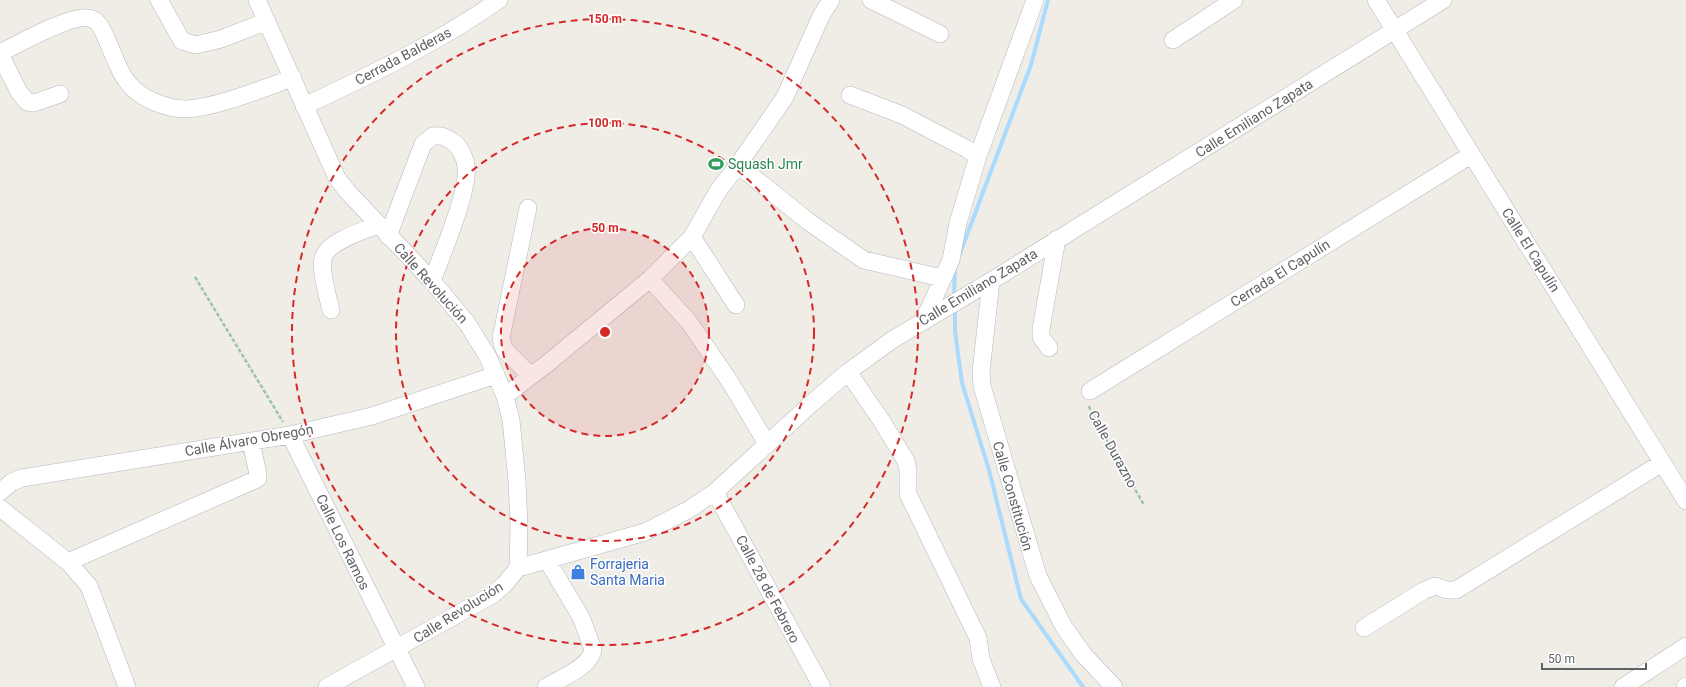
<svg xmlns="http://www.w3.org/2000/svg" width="1686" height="687" font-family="Roboto,sans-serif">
  <rect width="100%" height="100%" fill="#f0ede7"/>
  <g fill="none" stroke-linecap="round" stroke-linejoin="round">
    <!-- stream -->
    <path stroke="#aadbfc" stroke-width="4" d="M959 256 1031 65 1048 0
      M954 297 955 268
      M955 308V331L962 383 989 470 1021 599 1083 687"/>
    <!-- minor casing -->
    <g stroke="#b4b7bb" stroke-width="18">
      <path id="minor" d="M159 0 182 41 196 45 221 39 267 21
        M257 0 337 178 347 191 432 281 467 323 488 357 505 396 511 420 517 481 519 525 518 568 505 584 492 595 327 687
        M871 0 940 34
        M1376 0 1686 501
        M1173 40 1234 0
        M0 53C18 44 72 14 89 18 102 21 105 37 110 47 115 59 120 74 129 84 141 99 167 109 186 109 215 108 264 88 293 78
        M0 54 19 92 27 102 34 103 60 94
        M850 95 902 115 967 149 978 156
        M304 106C371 75 439 42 499 0
        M738 165 809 222 864 260 942 278
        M528 208 501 338 504 349 531 376
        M388 236 423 144 433 136C442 135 446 137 453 142 460 147 465 157 466 166 470 189 441 257 432 281
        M692 237 736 305
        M650 279 689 322 730 382 767 444
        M991 281 981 372 982 386 1038 576 1064 627 1083 654 1114 687
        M331 310C328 297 320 271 323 258 328 241 363 231 378 225
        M923 320 930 307 951 260 958 223 978 156 1035 0
        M1049 348 1041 337V329L1057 239
        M848 372 881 420 906 461 908 470V494L978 638 981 659 992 687
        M1090 391 1471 155
        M505 396 548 363 650 279 692 237 718 191 738 165 785 97 821 16 831 0
        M290 435 416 687
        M0 492 12 482 22 478 290 435 372 416 496 375
        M715 492 822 687
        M0 508 68 562 89 586 127 687
        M68 562 255 480 258 478V474L251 442
        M518 568 645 532 688 510 715 492 812 403 848 372 892 340 991 281 1443 0
        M1364 628 1423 591 1435 586 1447 590H1456L1662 463
        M546 687C560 679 592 666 593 649L581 617 547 560
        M1623 687 1686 646
        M1685 687 1686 686"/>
    </g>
    <!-- path -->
    <path stroke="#9cc5a7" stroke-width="2.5" stroke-dasharray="4 2" stroke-linecap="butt" d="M195 277 283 422
      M1089 406 1091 412 1144 505"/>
    <!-- minor -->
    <use href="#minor" stroke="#fff" stroke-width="17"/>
  </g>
  <!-- distance rings -->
  <circle cx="605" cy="332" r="104" fill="#d62828" fill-opacity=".12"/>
  <g fill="none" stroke="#d62828" stroke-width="2" stroke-dasharray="7 5">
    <circle cx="605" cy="332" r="104"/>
    <circle cx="605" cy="332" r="209"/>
    <circle cx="605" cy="332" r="313"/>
  </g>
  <!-- icons -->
  <defs>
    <g id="stadium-bare" transform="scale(1.2)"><path d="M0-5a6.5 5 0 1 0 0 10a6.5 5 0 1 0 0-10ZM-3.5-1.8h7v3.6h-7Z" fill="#2e9e5b" stroke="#fff" stroke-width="2.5" paint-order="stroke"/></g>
    <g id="shop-bare" transform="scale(1.2)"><path d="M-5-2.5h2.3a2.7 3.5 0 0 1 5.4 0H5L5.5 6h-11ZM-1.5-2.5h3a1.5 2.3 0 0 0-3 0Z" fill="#3f7fe0" stroke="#fff" stroke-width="2.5" paint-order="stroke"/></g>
  </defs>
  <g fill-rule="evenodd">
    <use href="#stadium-bare" x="716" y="164"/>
    <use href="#shop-bare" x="578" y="572"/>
  </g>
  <g text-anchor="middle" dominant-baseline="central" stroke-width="3" stroke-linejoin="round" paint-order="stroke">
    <!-- street labels -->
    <g font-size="14" fill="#5e6266" stroke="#fff">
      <text transform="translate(403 56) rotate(-28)">Cerrada Balderas</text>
      <text transform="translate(1254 118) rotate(-32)">Calle Emiliano Zapata</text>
      <text transform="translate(1531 250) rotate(58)">Calle El Capulín</text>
      <text transform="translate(1280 273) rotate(-32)">Cerrada El Capulín</text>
      <text transform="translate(431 283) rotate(48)">Calle Revolución</text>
      <text transform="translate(978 287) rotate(-31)">Calle Emiliano Zapata</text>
      <text transform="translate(249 440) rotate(-10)">Calle Álvaro Obregón</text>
      <text transform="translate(1113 449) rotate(61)">Calle Durazno</text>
      <text transform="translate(1013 496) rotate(74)">Calle Constitución</text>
      <text transform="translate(343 542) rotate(64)">Calle Los Ramos</text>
      <text transform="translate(768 589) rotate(62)">Calle 28 de Febrero</text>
      <text transform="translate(458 612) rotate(-32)">Calle Revolución</text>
    </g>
    <!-- leisure labels -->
    <g font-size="14" fill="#27864d" stroke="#fff" text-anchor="start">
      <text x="728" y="164">Squash Jmr</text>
    </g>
    <!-- shop labels -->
    <g font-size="14" fill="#366cbe" stroke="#fff" text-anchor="start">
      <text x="590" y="564">Forrajeria<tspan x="590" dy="16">Santa Maria</tspan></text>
    </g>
  </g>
  <circle cx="605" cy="332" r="6" fill="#d62828" stroke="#fff" stroke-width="2"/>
  <g font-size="12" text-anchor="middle" font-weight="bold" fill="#d62828" stroke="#fff" stroke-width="3" stroke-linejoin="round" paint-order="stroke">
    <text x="605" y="23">150 m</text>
    <text x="605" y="127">100 m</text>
    <text x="605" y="232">50 m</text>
  </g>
  <!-- scale -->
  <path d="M1542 663v6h104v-6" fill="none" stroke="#5e6266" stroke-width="2"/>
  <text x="1548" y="663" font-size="12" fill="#5e6266" stroke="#ffffff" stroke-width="3" paint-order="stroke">50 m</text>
</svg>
